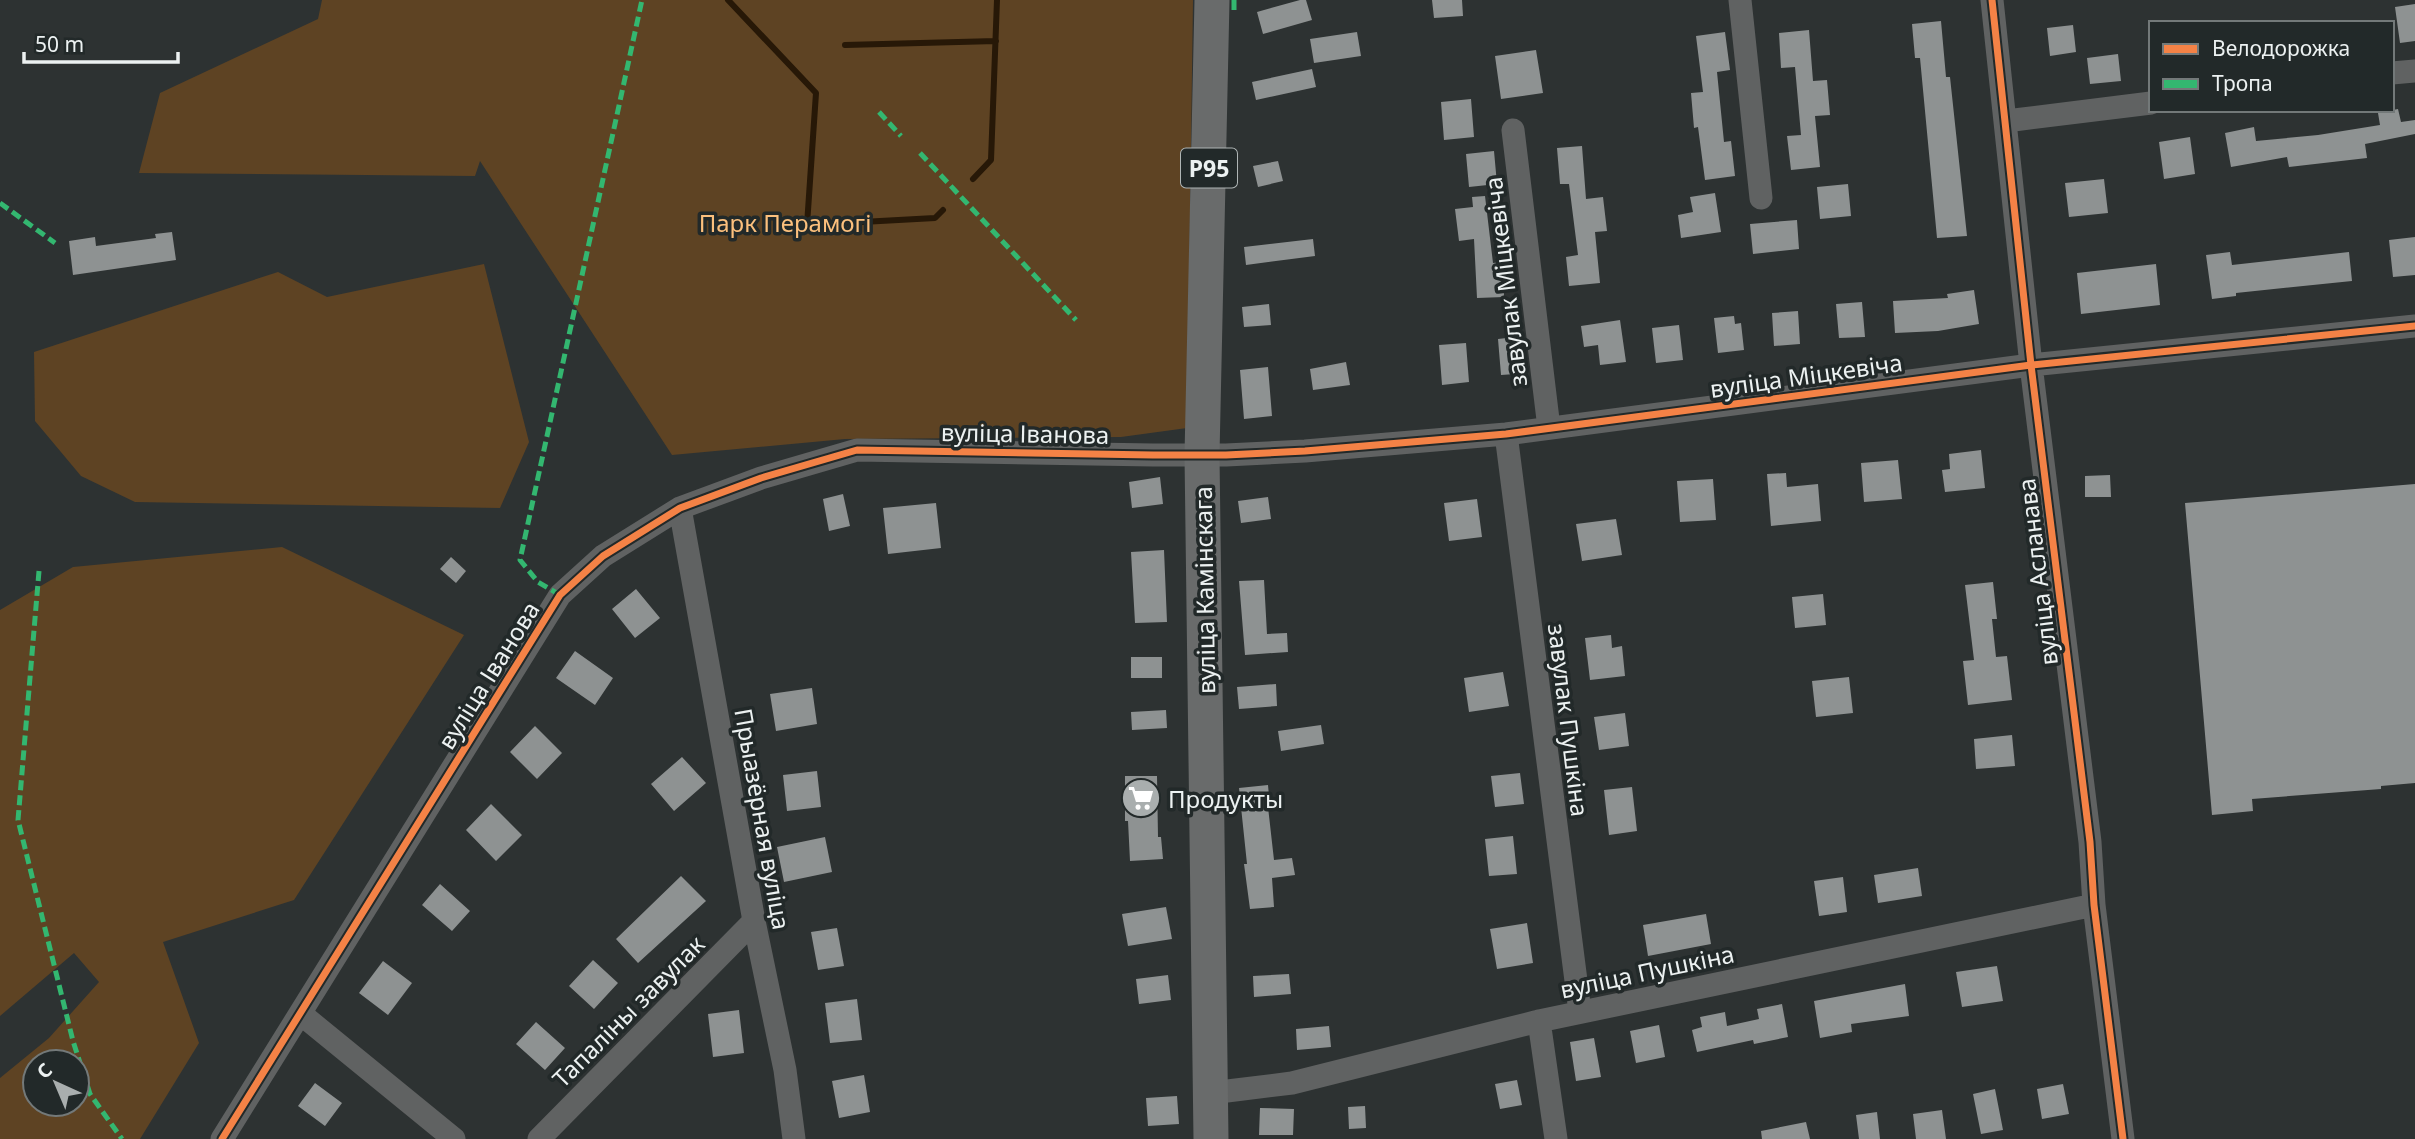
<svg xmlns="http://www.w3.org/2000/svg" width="2415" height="1139" font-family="'Noto Sans',sans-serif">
  <rect width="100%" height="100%" fill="#2d3232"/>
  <!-- green -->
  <path fill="#5e4323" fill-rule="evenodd" d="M322 0H1193L1187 428 1121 437 845 439 672 455 480 161 475 176 139 173 160 93 318 19Z
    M484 264 529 442 500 508 135 502 81 476 35 421 34 352 278 272 327 297Z
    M282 547 464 635 294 900 163 942 199 1043 140 1139H0V1078L49 1038 99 982 74 953 0 1016V610L73 567ZM35 1062H77V1104H35Z"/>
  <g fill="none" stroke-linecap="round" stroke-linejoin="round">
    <!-- stream -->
    <path stroke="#271807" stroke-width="6" d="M728 0 816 93 807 225 935 218 943 210
      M845 45 996 41
      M973 179 991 160 997 0"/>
  </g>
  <!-- building -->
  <path fill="#8e9292" d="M1300 0H1306L1312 20 1263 34 1257 12Z
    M1432 0H1462L1463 16 1434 18Z
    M2415 4V41L2400 43 2395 7Z
    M1941 21 1946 77H1950L1967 236 1937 238 1920 58H1915L1912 24Z
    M2073 25 2076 52 2050 56 2047 28Z
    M1809 30 1813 81 1827 80 1830 115 1815 116 1820 167 1791 170 1787 136 1801 135 1795 67 1781 68 1779 33Z
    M1357 32 1361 56 1314 63 1310 39Z
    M1725 32 1730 70 1717 72 1724 142 1731 141 1735 176 1705 180 1698 127 1694 128 1691 93 1703 92 1696 36Z
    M1536 50 1543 93 1501 99 1495 56Z
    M2118 54 2121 81 2090 84 2087 58Z
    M1312 69 1316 87 1256 100 1252 82Z
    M1471 99 1474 137 1444 140 1441 102Z
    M2398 109 2401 122 2415 120V134L2365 144 2367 158 2289 167 2287 157 2231 167 2225 133 2254 127 2256 141 2318 135 2380 125 2378 113Z
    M2190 137 2195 174 2164 179 2159 142Z
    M1582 146 1586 199 1603 197 1607 231 1595 232 1600 283 1569 286 1566 257 1578 255 1569 184H1560L1557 148Z
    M1494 151 1497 184 1469 187 1466 154Z
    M1278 161 1283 181 1258 187 1253 166Z
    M2104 179 2108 213 2069 217 2065 183Z
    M1848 184 1851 216 1820 219 1817 187Z
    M1715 193 1721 232 1681 238 1678 215 1693 212 1690 197Z
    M1485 196 1493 263 1503 262 1504 297 1477 298 1474 239 1459 241 1455 209 1473 207 1472 197Z
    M1797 220 1799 249 1753 254 1750 224Z
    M172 232 176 260 73 275 69 241 95 237 96 246 156 238 155 234Z
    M2415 237V275L2393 277 2389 240Z
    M1313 239 1315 256 1246 265 1244 247Z
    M2230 252 2232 265 2349 252 2352 281 2236 293V296L2212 299 2206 255Z
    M2156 264 2160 305 2081 314 2077 273Z
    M1974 290 1979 324 1938 331 1895 333 1893 301 1948 298 1947 294Z
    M1862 302 1865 337 1839 338 1836 304Z
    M1269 304 1271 325 1244 327 1242 307Z
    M1798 311 1800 344 1774 346 1772 313Z
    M1734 316 1735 324 1741 323 1744 350 1718 353 1714 318Z
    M1620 320 1626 362 1600 365 1598 345 1584 347 1581 326Z
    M1679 325 1683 360 1656 363 1652 328Z
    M1524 336 1528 373 1501 375 1498 339Z
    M1466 343 1469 382 1442 385 1439 345Z
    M1346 362 1350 385 1313 390 1310 369Z
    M1268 367 1272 416 1244 419 1240 370Z
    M1981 450 1985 488 1945 492 1942 470 1950 469 1949 454Z
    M1898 460 1902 499 1864 502 1861 463Z
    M1786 473 1787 487 1818 484 1821 521 1771 526 1767 474Z
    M2110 475 2111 497H2085V476Z
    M1160 477 1163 504 1132 508 1129 482Z
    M1713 479 1716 520 1680 522 1677 481Z
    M2415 484V783L2381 786V789L2252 799 2253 811 2212 815 2185 503Z
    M843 494 850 526 829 531 823 499Z
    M1268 497 1271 519 1241 523 1238 501Z
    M1477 499 1482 537 1449 541 1444 503Z
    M936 503 941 548 888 554 883 508Z
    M1616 519 1622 555 1582 561 1576 524Z
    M1164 550 1167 622 1135 623 1131 552Z
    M451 557 466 571 456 583 440 569Z
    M1264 580 1267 634 1287 633 1288 652 1245 655 1239 581Z
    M1993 582 1997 619H1992L1996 657 2007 656 2012 700 1968 705 1963 661 1974 660 1965 585Z
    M636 589 660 618 635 638 612 609Z
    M1823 594 1826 625 1795 628 1792 597Z
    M1611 635 1612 648 1622 646 1625 676 1590 680 1585 638Z
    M575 651 613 678 595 705 556 678Z
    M1131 657H1162V678H1131Z
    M1503 672 1509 706 1469 712 1464 678Z
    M1849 677 1853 713 1816 717 1812 681Z
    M1276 684 1277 706 1239 709 1237 687Z
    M812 688 817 724 776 731 770 694Z
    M1166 710 1167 728 1132 730 1131 712Z
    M1625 713 1629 746 1599 750 1594 717Z
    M1321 725 1324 744 1281 751 1278 731Z
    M535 726 562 753 537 779 510 752Z
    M2012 735 2015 766 1976 769 1974 739Z
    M682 757 706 783 674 811 651 784Z
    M817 771 821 807 787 811 783 775Z
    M1520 773 1524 804 1495 807 1491 776Z
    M1125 776H1157L1158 837H1161L1163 859 1130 861 1128 821H1125Z
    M1268 785 1270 807H1268L1274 860 1292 858 1295 875 1272 878 1274 907 1250 909 1244 864H1247L1239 788Z
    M1632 787 1637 831 1609 835 1604 790Z
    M491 804 522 835 496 861 466 830Z
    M1513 836 1517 874 1489 876 1485 839Z
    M825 837 832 872 784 882 777 847Z
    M1918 868 1922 896 1878 903 1874 875Z
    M681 876 706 901 638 963 616 939Z
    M1843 877 1847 912 1819 916 1814 881Z
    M440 884 470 911 452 931 422 905Z
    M1166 907 1172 939 1128 946 1122 914Z
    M1706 914 1711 944 1648 956 1643 925Z
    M1527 923 1533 963 1497 969 1490 929Z
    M837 928 844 966 818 970 811 932Z
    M593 960 618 983 594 1009 569 986Z
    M383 961 412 983 388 1015 359 993Z
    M1997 966 2003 1001 1962 1007 1956 972Z
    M1289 974 1291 994 1254 997 1253 976Z
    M1168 975 1171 1000 1139 1004 1136 979Z
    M1905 984 1909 1016 1851 1024 1852 1032 1820 1038 1814 1001Z
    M857 999 862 1040 830 1043 825 1003Z
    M1782 1004 1788 1037 1754 1044 1753 1040 1697 1052 1692 1030 1702 1027 1700 1017 1725 1012 1727 1026 1759 1019 1757 1009Z
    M739 1010 744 1053 713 1057 708 1014Z
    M536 1022 565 1048 545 1070 516 1044Z
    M1659 1025 1665 1057 1636 1063 1630 1031Z
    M1329 1026 1331 1047 1297 1050 1296 1029Z
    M1594 1038 1601 1077 1576 1081 1570 1042Z
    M864 1075 870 1112 839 1118 832 1081Z
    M1517 1080 1522 1105 1500 1109 1495 1084Z
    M315 1083 342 1103 325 1126 298 1106Z
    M2063 1084 2069 1114 2042 1119 2037 1089Z
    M1995 1089 2003 1130 1981 1134 1973 1094Z
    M1177 1096 1179 1124 1148 1126 1146 1098Z
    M1365 1106 1366 1128 1349 1129 1348 1107Z
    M1260 1108 1294 1109 1293 1135H1259Z
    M1942 1110 1946 1139H1916L1913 1114Z
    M1877 1112 1880 1139H1859L1856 1115Z
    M1806 1122 1810 1139H1762L1761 1131Z"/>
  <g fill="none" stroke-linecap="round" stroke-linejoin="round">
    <!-- minor -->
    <path stroke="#606262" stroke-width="23" d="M1740 0 1761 198
      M1992 0 2031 365 2090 842 2094 905 2123 1139
      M2392 73 2415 71
      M2006 121 2151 103
      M1513 130 1549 428
      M1506 434 1580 1012
      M680 508 754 921 785 1070 794 1139
      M301 1014 454 1139
      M1539 1021 1556 1139
      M1211 1093 1292 1083 1539 1021 2094 905
      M222 1139 560 595 603 556 680 508 761 478 857 450 1153 455H1226L1305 451 1506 434 2031 365 2415 326
      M539 1139 754 921"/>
    <!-- primary -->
    <path stroke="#696b6b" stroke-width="35" d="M1211 1139 1202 455 1212 0"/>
    <!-- quiet -->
    <path stroke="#33b770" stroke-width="5" stroke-dasharray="10 5" stroke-linecap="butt" d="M1234 0V12
      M879 112 901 136
      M920 153 1076 320
      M0 203 55 243
      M39 571 18 820 73 1041 90 1094 122 1139
      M560 595 538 582 520 560 642 0"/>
    <!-- cycleway casing -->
    <g stroke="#222929" stroke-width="11">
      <path id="cycleway" d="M1992 0 2031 365 2090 842 2094 905 2123 1139
        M222 1139 560 595 603 556 680 508 761 478 857 450 1153 455H1226L1305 451 1506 434 2031 365 2415 326"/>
    </g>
    <!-- cycleway -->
    <use href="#cycleway" stroke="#f48246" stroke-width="7"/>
  </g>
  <!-- icons -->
  <defs>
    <g id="supermarket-disc" transform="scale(2.0125)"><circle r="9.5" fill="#a9aeae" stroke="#222929"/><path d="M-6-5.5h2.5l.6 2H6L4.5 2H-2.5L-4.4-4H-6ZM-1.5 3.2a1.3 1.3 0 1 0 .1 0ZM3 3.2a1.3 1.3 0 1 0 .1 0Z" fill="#fff"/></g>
  </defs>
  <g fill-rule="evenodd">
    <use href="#supermarket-disc" x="1141" y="798"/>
  </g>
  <g text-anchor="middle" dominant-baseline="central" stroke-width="7" stroke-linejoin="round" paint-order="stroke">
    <!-- shield labels -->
    <rect fill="#222929" stroke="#afb5b5" stroke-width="2" x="1181" y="148.5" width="56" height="39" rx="5"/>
    <g font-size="23" font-weight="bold" fill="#ecf1f1">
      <text x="1209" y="168">Р95</text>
    </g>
    <!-- park labels -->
    <g font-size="24" fill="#fcc07d" stroke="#222929">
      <text x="785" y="222">Парк Перамогі</text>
    </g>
    <!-- street labels -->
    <g font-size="24" fill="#ecf1f1" stroke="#222929">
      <text transform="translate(1505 282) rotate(-97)">завулак Міцкевіча</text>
      <text transform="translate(1806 375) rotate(-8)">вуліца Міцкевіча</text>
      <text transform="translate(1025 433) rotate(1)">вуліца Іванова</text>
      <text transform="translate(2037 572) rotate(-97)">вуліца Асланава</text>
      <text transform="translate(1204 590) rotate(-91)">вуліца Камінскага</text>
      <text transform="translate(488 675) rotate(-58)">вуліца Іванова</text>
      <text transform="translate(1569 720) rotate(83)">завулак Пушкіна</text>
      <text transform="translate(763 819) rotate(80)">Прыазёрная вуліца</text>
      <text transform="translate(1647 971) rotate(-12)">вуліца Пушкіна</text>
      <text transform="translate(628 1011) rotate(-45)">Тапаліны завулак</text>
    </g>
    <!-- poi labels -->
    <g font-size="24" fill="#ecf1f1" stroke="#222929" text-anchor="start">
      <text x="1168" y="798">Продукты</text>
    </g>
  </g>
  <!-- legend -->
  <rect x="2149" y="21" width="245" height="91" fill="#222929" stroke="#737979" stroke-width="2"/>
  <rect x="2163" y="44" width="35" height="10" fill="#f48246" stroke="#737979" stroke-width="2"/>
  <text x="2212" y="56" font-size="21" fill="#ecf1f1">Велодорожка</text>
  <rect x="2163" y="79" width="35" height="10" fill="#33b770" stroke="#737979" stroke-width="2"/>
  <text x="2212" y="91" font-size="21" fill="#ecf1f1">Тропа</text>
  <!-- north arrow -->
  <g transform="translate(56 1083) rotate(316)"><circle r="33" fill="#222929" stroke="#737979" stroke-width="2"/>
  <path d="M0-5L12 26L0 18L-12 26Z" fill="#a9aeae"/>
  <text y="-10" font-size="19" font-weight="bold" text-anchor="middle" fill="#ecf1f1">С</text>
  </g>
  <!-- scale -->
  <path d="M24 52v10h154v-10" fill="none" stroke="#ecf1f1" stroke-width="3.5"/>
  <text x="35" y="52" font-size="21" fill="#ecf1f1" stroke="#222929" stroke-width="5" paint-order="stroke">50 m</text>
</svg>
